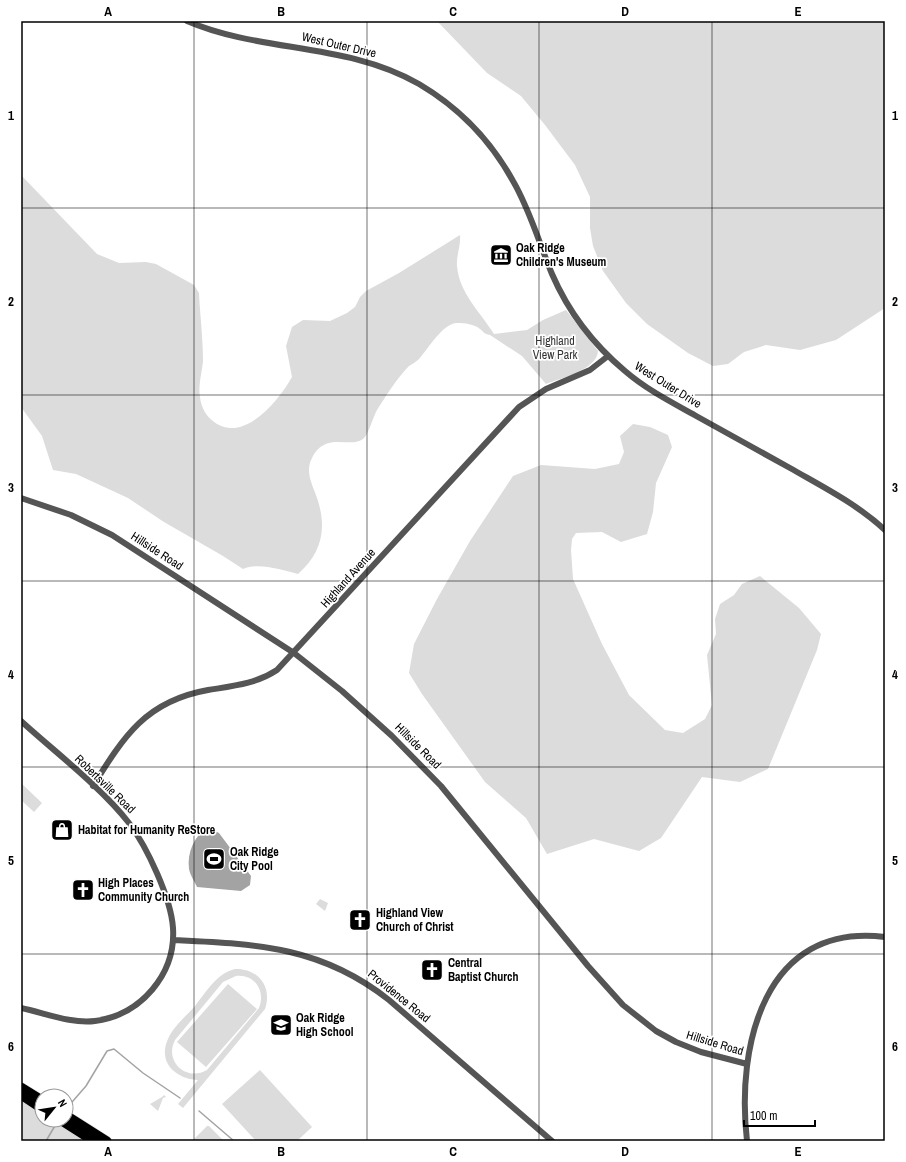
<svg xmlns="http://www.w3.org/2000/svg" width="906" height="1162" font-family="'Archivo Narrow',sans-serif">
  <rect width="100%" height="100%" fill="#fff"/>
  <!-- green -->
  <path fill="#dcdcdc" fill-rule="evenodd" d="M437 21H885V308L836 340 800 350 766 345 744 352 728 364 713 366 688 353 647 324 626 303 603 271 593 246 590 228V197L575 165 545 125 521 96 487 73Z
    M21 175 97 254 119 263 146 262 156 264 194 285 199 293C200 315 203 338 203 361 202 372 198 386 200 397 201 408 207 418 217 424 246 441 279 400 292 377L286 346 292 327 303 320 330 321 347 313 355 307 360 297 366 291 399 273 460 235C461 246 456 256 457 266 459 293 481 313 494 334L527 330 543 320 566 310 598 351C597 370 561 378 546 384L522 356 490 335C484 334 484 332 480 329 474 324 465 323 457 323 443 323 428 349 419 359 416 362 412 364 409 366 397 378 386 396 377 410 373 417 369 433 364 438 351 450 326 430 312 458 304 473 314 487 318 501 327 530 321 554 298 574 282 570 258 562 243 569L223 556 164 522 128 498 76 474 53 470 42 436 21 407Z
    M633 424 650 427 668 435 672 447 656 483 653 512 647 534 621 542 602 532 576 533 572 539 571 550 573 579 602 644 629 695 665 730 683 733 705 719 712 705 707 655 716 634 715 619 720 604 734 595 742 584 760 576 799 608 821 634 817 650 768 769 740 782 702 777 661 838 639 851 594 839 547 854 526 818 485 782 422 694 409 673 414 644 437 599 470 541 513 476 541 465 595 469 619 464 624 452 620 436Z
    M21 783 42 803 34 812 21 800Z
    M320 899 328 903 325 911 316 904Z
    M235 969C257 968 273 986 265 1009L183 1108 178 1104 198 1080C177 1079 157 1063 168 1039 173 1027 186 1016 195 1006 206 992 217 973 235 969ZM236 976C254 974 266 990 259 1008L207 1070C186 1082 164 1061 175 1040L223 982Z
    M228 984 257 1009 206 1067 177 1042Z
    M260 1070 312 1127 297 1141H256L222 1104Z
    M164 1095 166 1097 163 1098 158 1111 150 1104 162 1097Z
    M21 1099 42 1112V1120H55L88 1141H21Z
    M207 1126H209L224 1141H192Z"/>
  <!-- water -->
  <path fill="#a3a3a3" d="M207 827 219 833 251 876 250 885 241 891 197 887C195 882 190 875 189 869 187 852 194 837 207 827Z"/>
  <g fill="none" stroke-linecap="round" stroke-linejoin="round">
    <!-- stream -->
    <path stroke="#a3a3a3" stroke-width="1.5" d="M66 1109 86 1086 107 1051 114 1049 143 1073 180 1098
      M199 1111 234 1141
      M46 1141 56 1124"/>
    <!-- highway casing -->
    <g stroke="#dbdbdb" stroke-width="10">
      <path id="highway" d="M21 1087 42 1100
        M21 1095 42 1109
        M66 1115 107 1141
        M60 1120 93 1141"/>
    </g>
    <!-- minor -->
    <path stroke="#555" stroke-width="6" d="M187 21C261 53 346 42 419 84 458 107 491 141 513 181 530 210 539 243 552 274 568 311 594 345 625 371 647 390 673 403 698 417 729 434 759 451 790 468 823 487 857 504 885 530
      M21 498 71 515 112 535 294 653 342 691 392 736 441 786 588 966 623 1005 656 1031 676 1042 701 1052 747 1064
      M21 721C55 752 101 787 129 823 147 847 171 898 173 928 176 974 141 1015 95 1021 71 1024 45 1013 21 1008
      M93 786C124 736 146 701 208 690 233 686 256 684 277 670L519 407 546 389 590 370 608 356
      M173 940C256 944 321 946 389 1000L552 1141
      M747 1141C736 1046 764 922 885 937"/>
    <!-- highway -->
    <use href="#highway" stroke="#000" stroke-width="9"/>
  </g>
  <!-- grid -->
  <path fill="none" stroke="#000" stroke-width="1" stroke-opacity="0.55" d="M194 21V1141M367 21V1141M539 21V1141M712 21V1141M21 208H885M21 395H885M21 581H885M21 767H885M21 954H885"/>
  <!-- icons -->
  <defs>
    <g id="museum-square" transform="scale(1.15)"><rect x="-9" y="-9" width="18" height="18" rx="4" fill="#000" stroke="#fff"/><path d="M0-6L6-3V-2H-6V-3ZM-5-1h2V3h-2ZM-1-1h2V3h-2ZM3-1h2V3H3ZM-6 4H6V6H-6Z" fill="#fff"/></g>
    <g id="shop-square" transform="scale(1.15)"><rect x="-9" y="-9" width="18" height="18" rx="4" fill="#000" stroke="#fff"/><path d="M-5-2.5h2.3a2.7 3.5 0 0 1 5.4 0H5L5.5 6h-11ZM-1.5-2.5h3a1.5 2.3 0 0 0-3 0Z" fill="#fff"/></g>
    <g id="stadium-square" transform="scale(1.15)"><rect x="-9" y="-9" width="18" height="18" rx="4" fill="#000" stroke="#fff"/><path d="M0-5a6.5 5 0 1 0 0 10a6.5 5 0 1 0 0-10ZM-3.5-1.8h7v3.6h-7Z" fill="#fff"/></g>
    <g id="church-square" transform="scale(1.15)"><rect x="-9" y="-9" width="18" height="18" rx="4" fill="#000" stroke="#fff"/><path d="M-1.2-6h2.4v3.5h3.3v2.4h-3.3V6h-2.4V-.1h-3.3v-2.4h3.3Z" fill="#fff"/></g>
    <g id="school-square" transform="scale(1.15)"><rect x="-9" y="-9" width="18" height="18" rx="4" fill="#000" stroke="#fff"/><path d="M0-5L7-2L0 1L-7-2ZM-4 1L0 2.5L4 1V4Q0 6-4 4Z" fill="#fff"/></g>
  </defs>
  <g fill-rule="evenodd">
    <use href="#museum-square" x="501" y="255"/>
    <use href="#shop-square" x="62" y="830"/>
    <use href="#stadium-square" x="214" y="859"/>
    <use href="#church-square" x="83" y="890"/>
    <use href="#church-square" x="360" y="920"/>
    <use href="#church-square" x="432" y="970"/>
    <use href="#school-square" x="281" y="1025"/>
  </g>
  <g text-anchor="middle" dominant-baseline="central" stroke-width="3.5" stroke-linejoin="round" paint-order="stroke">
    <!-- street labels -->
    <g font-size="12" fill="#000" stroke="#fff">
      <text transform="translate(339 45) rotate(13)">West Outer Drive</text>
      <text transform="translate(668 385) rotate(32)">West Outer Drive</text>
      <text transform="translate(157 551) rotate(33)">Hillside Road</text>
      <text transform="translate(348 578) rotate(-48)">Highland Avenue</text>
      <text transform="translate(418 746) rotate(45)">Hillside Road</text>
      <text transform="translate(105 784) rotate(44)">Robertsville Road</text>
      <text transform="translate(399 996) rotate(39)">Providence Road</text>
      <text transform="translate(715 1043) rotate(17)">Hillside Road</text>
    </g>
    <!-- poi labels -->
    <g font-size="12" font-weight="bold" fill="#000" stroke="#fff" text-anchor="start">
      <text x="516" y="248">Oak Ridge<tspan x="516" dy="14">Children's Museum</tspan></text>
      <text x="78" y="830">Habitat for Humanity ReStore</text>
      <text x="230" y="852">Oak Ridge<tspan x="230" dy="14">City Pool</tspan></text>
      <text x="98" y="883">High Places<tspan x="98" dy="14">Community Church</tspan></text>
      <text x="376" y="913">Highland View<tspan x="376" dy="14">Church of Christ</tspan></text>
      <text x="448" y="963">Central<tspan x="448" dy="14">Baptist Church</tspan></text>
      <text x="296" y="1018">Oak Ridge<tspan x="296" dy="14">High School</tspan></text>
    </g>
    <!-- park labels -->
    <g font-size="12" fill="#333" stroke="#fff">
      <text x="555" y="341">Highland<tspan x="555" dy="14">View Park</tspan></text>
    </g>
  </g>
  <!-- border -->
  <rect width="906" height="1162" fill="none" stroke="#ffffff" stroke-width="44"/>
  <!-- north arrow -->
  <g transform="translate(54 1108) rotate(60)"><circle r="19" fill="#ffffff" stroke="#999999"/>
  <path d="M0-3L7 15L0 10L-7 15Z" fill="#000000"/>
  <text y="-6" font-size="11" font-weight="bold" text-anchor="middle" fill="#000000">N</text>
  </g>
  <!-- scale -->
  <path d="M744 1120v6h71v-6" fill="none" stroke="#000000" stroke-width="2"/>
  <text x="750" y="1120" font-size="12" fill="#000000" stroke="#ffffff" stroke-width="3" paint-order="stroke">100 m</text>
  <rect x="22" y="22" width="862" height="1118" fill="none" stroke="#000" stroke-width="1.5"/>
  <g font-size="13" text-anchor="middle" font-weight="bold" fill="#000">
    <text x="108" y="16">A</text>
    <text x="281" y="16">B</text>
    <text x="453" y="16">C</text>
    <text x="625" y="16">D</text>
    <text x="798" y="16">E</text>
    <text x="11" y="120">1</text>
    <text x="895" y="120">1</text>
    <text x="11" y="306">2</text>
    <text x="895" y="306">2</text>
    <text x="11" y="492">3</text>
    <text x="895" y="492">3</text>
    <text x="11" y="679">4</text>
    <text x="895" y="679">4</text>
    <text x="11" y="865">5</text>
    <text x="895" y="865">5</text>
    <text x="11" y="1051">6</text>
    <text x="895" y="1051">6</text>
    <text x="108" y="1156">A</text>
    <text x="281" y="1156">B</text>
    <text x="453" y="1156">C</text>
    <text x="625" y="1156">D</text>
    <text x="798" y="1156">E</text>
  </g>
</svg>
